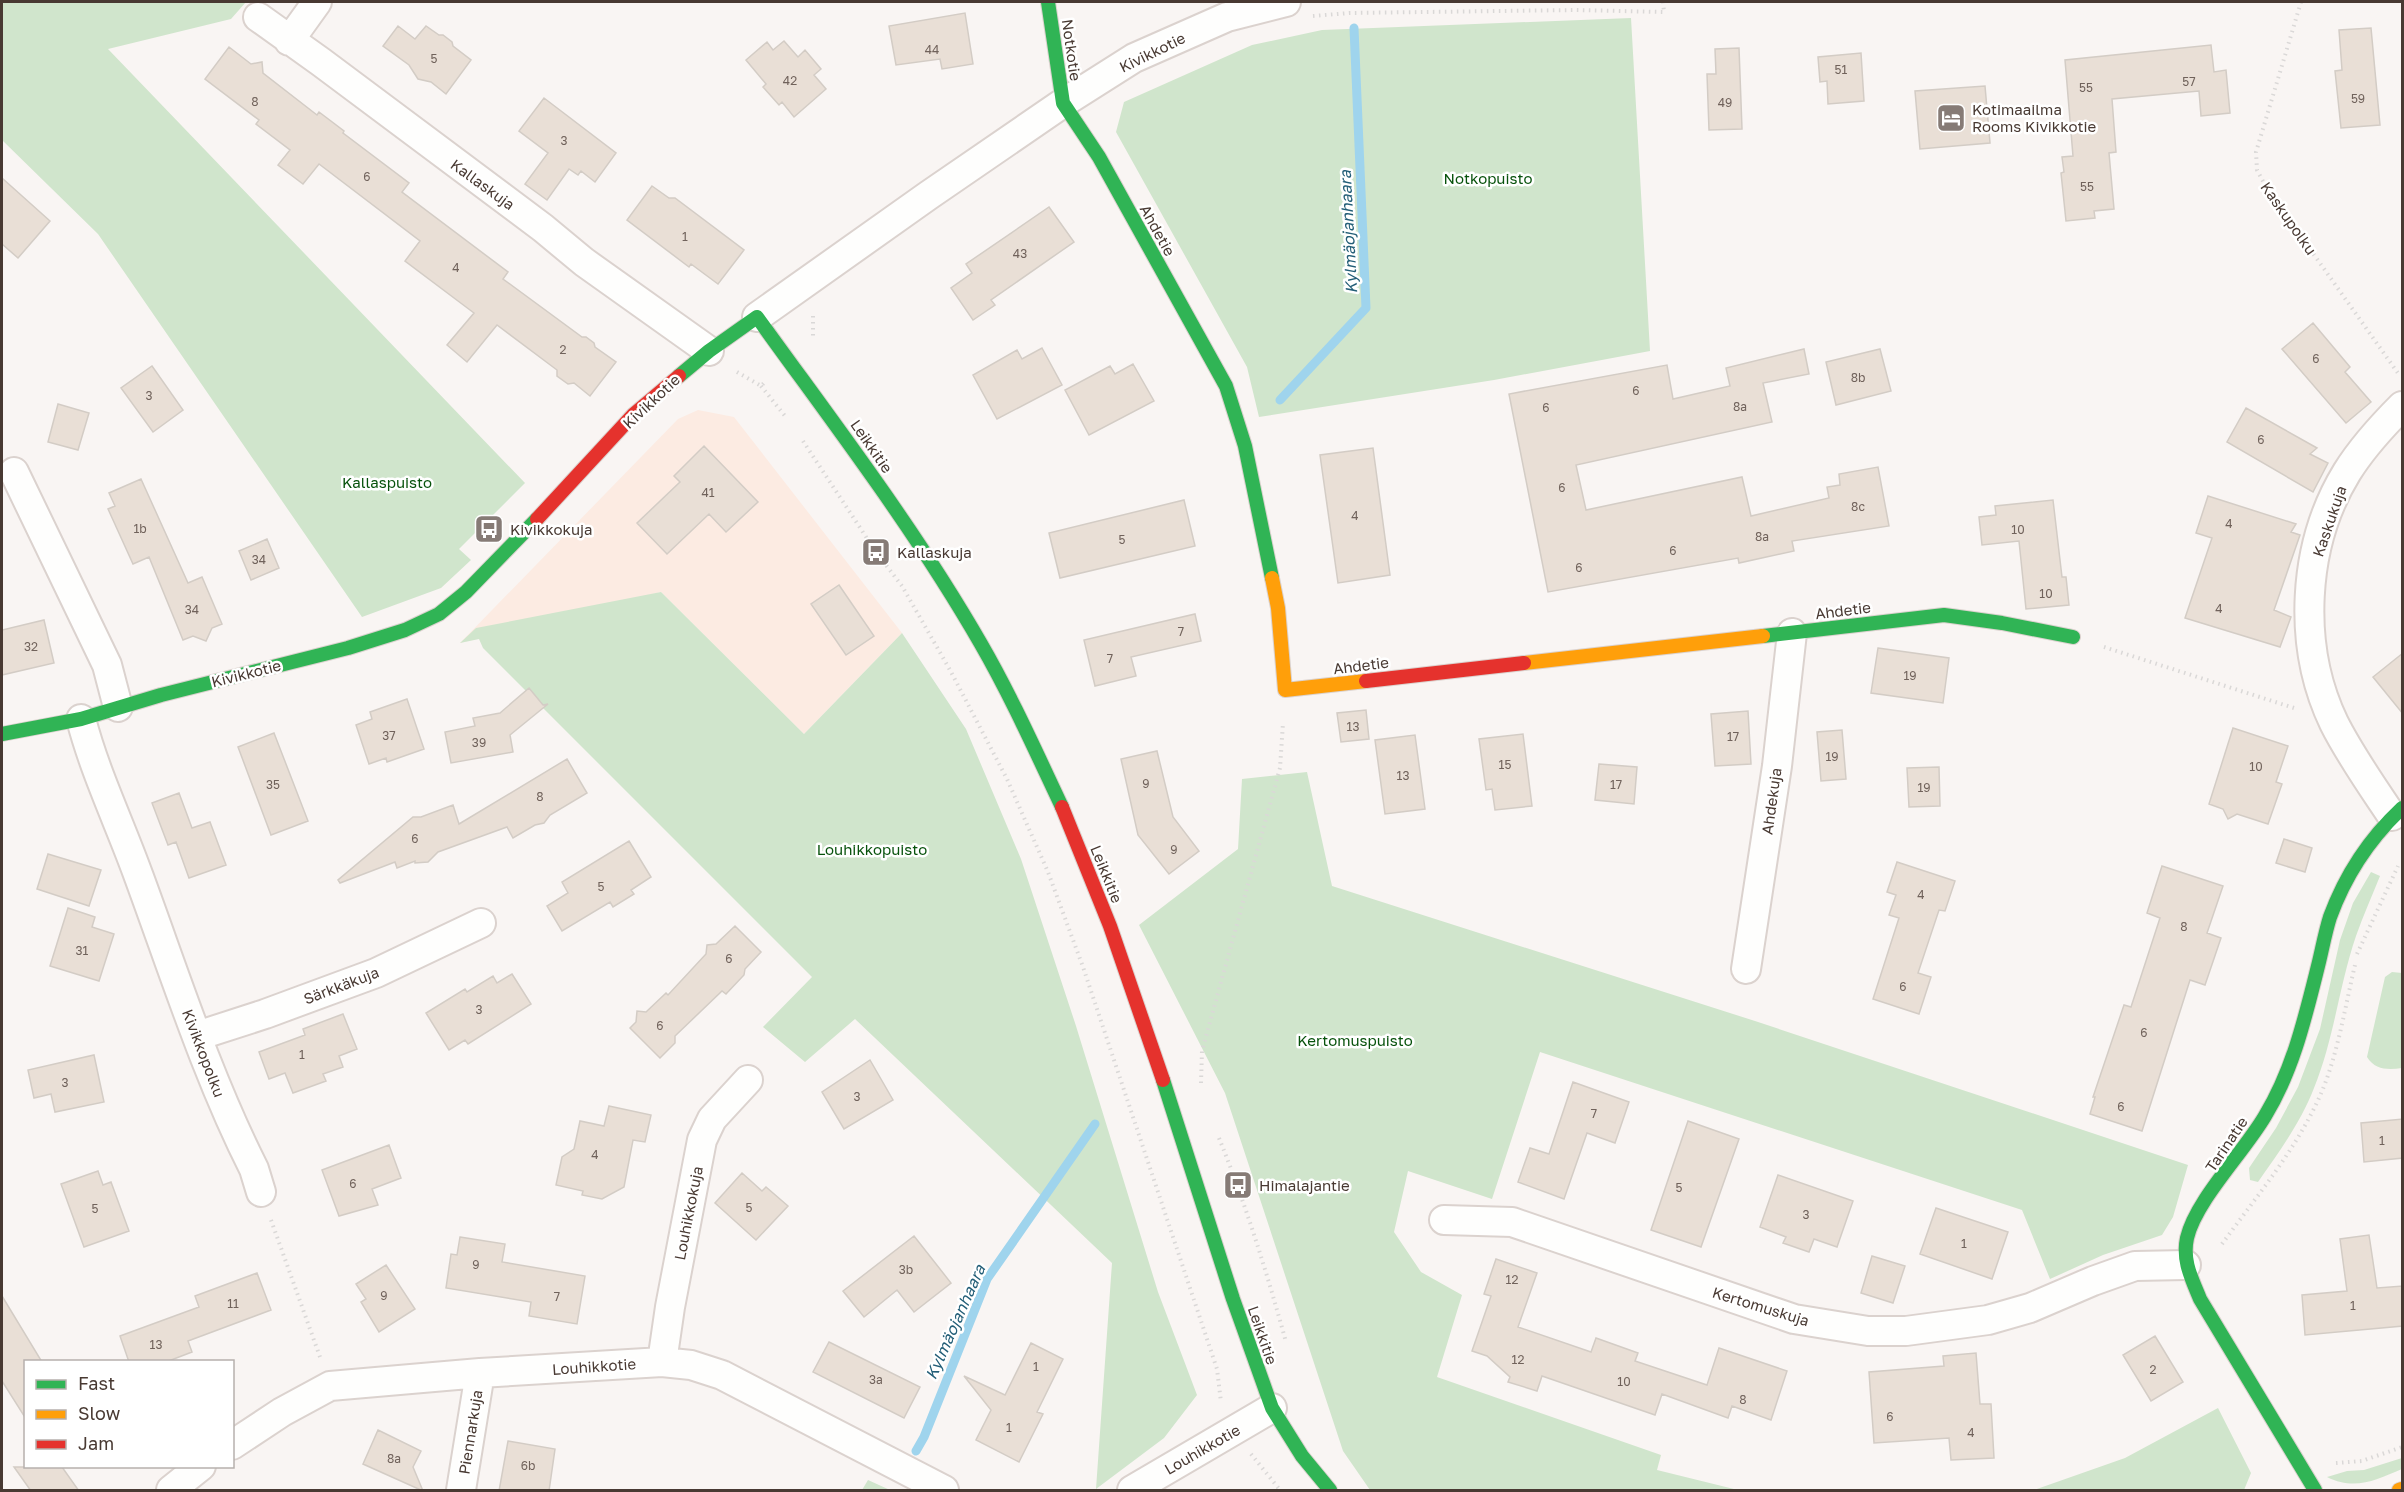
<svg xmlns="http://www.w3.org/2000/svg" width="2404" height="1492" font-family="'Golos Text',sans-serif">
  <rect width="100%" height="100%" fill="#f9f5f3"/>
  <!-- built -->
  <path fill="#fcebe2" d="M698 410 734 417 902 633 804 734 661 592 460 643 678 419Z"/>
  <!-- green -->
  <path fill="#d0e5cc" d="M2 2H246L231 19 108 49 525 483 459 549 471 560 441 588 362 617 98 234 2 140Z
    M1631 18 1650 351 1494 380 1259 417 1247 367 1116 132 1124 102 1252 45 1322 30Z
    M661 592 804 734 902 633 966 729 1021 859 1076 1026 1158 1292 1197 1395 1164 1438 1096 1489 1112 1263 855 1019 805 1062 763 1027 812 977 483 648 479 639 460 643 476 628Z
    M1307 772 1332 886 1755 1021 2188 1165 2173 1217 2162 1235 2103 1255 2050 1279 2022 1210 1540 1052 1492 1199 1408 1171 1394 1232 1421 1272 1462 1295 1437 1377 1661 1455 1657 1470 1738 1490H1370L1343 1451 1225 1093 1139 925 1238 849 1242 779Z
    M2371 872 2380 876C2372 896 2363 916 2356 936 2339 986 2334 1039 2314 1088 2301 1122 2279 1152 2258 1182L2250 1180 2249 1168 2276 1128 2298 1087 2320 1029 2340 940 2353 903Z
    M2392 972 2402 973V1068C2388 1070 2375 1070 2367 1057L2385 977Z
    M2218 1408 2251 1473 2244 1490H2034L2125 1458Z
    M2402 1458V1469C2376 1480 2355 1491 2327 1477L2347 1471 2364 1470Z
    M868 1480 890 1490H862Z"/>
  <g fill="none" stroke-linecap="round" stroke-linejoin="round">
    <!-- stream -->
    <path stroke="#9fd4ed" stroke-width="9" d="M1280 400 1366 308 1354 28
      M916 1451 924 1437 987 1279 1095 1124"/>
  </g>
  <!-- building -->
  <path fill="#e9dfd6" stroke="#d3ccc5" stroke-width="1.5" d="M965 13 973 64 942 69 940 59 896 65 889 26Z
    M398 26 415 39 426 26 439 35H443L452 42 453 46 471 60 446 94 431 82 418 79 409 65 383 46Z
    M2371 28 2380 125 2341 128 2335 71 2342 70 2339 30Z
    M784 41 798 57 805 50 821 69 814 75 826 89 794 117 782 102 779 105 763 87 766 84 746 60 767 42 773 50Z
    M2211 45 2214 72 2226 70 2230 113 2201 116 2199 91 2112 99 2116 152 2109 153 2114 209 2094 211 2095 218 2066 221 2061 173 2064 172 2062 157 2073 156 2065 60Z
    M229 47 251 64 262 62 263 73 317 115 319 112 344 131 343 133 409 183 402 192 508 272 503 279 582 337H586L594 343 595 347 616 362 590 396 574 383 568 384 557 376V370L497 325 467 362 447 345 474 313 405 261 420 241 319 164 303 184 278 165 290 150 256 124 259 120 205 79Z
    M1739 48 1742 129 1709 130 1707 74H1716L1715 49Z
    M1861 53 1864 101 1828 104 1827 81 1820 82 1818 57Z
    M1985 86 1990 143 1920 149 1915 91Z
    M544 98 616 153 595 182 581 171 578 175 569 169 547 200 525 184 548 153 519 131Z
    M2 178 50 221 18 258 2 244Z
    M652 186 669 198H675L744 250 718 284 691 264 689 267 627 220Z
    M1049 207 1074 242 991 300 995 305 973 320 951 288 972 273 966 264Z
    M2313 323 2350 367 2345 372 2371 402 2346 423 2282 349Z
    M1042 348 1062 385 997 419 973 375 1017 350 1022 359Z
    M1804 349 1809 374 1763 383 1772 422 1576 465 1586 510 1742 477 1751 516 1829 498 1827 487 1840 485 1839 474 1878 467 1889 526 1792 541 1794 551 1739 563 1738 558 1548 592 1509 394 1667 365 1673 399 1730 386 1726 368Z
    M1880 349 1891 391 1836 405 1826 362Z
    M1133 364 1154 401 1089 435 1065 390 1110 366 1115 374Z
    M152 366 183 410 153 432 121 388Z
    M58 404 89 413 78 450 48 442Z
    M2246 408 2317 448 2310 454 2328 463 2313 492 2227 442Z
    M704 446 758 502 726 532 709 514 667 554 637 523 680 482 674 476Z
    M1373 448 1390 575 1338 583 1320 455Z
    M141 479 188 583 202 577 222 624 212 628 206 641 193 636 183 640 149 557 133 564 108 509 115 506 109 493Z
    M2208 496 2296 524 2291 532 2300 535 2274 610 2291 617 2280 647 2185 618 2212 538 2196 533Z
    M1184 500 1195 546 1060 578 1049 533Z
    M2053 500 2062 577H2066L2069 605 2026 609 2019 541 1982 545 1979 517 1996 515 1995 506Z
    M267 539 279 568 251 580 239 551Z
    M839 585 874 636 846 655 811 604Z
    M1195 614 1201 641 1131 657 1136 676 1095 686 1084 640Z
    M44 620 54 663 2 675V630Z
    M1878 648 1949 658 1943 703 1871 693Z
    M2403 653V714L2373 677Z
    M529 688 543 705 548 704 510 735 513 752 451 763 445 732 475 726 473 718 500 713Z
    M407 699 424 749 387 762 386 758 369 764 356 725 372 719 370 712Z
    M1366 710 1369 739 1341 742 1337 713Z
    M1748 711 1751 764 1715 766 1711 714Z
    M2233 728 2288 746 2276 782 2282 784 2268 824 2237 814 2228 819 2223 809 2209 804Z
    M1842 730 1846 779 1821 781 1817 732Z
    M274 733 308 821 271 835 238 747Z
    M1523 734 1532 806 1495 810 1492 789 1486 790 1479 739Z
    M1415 735 1425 809 1385 814 1375 740Z
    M1157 751 1173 817 1199 851 1169 874 1138 835 1121 759Z
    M567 759 587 793 550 815 544 823 535 825 513 838 507 827 438 852 428 862 415 863V861L397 868 395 862 340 883 338 880 413 817H421L453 805 459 824Z
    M1599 764 1637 767 1634 804 1595 800Z
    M1939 767 1940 806 1909 807 1907 768Z
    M179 793 192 828 210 822 226 865 189 878 176 842 168 845 152 803Z
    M2284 839 2312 848 2305 872 2276 863Z
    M629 841 651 877 631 890 634 894 613 907 610 902 562 931 547 906 568 893 562 882Z
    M48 854 101 870 89 906 37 889Z
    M1897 862 1955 881 1945 911 1939 910 1918 973 1931 977 1919 1014 1873 999 1899 918 1889 915 1896 895 1887 892Z
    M2162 866 2223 886 2207 933 2221 938 2205 985 2190 980 2142 1131 2090 1114 2095 1097H2093L2124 1005 2131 1007 2160 918 2147 913Z
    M68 908 95 917 92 927 114 934 99 981 50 966Z
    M735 926 761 952 745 969 744 975 726 994 722 991 675 1036V1043L660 1058 630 1028 636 1022 637 1011 646 1012 666 993 668 995 706 954 707 945 716 944Z
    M512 974 531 1004 468 1044 465 1040 449 1050 426 1013 465 989 467 992 493 976 497 983Z
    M343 1014 357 1049 339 1056 343 1067 323 1074 326 1081 293 1093 285 1073 269 1079 259 1052 305 1035 303 1029Z
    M94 1055 104 1102 55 1112 51 1094 34 1098 28 1070Z
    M870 1060 893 1100 844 1129 822 1092Z
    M1573 1082 1629 1102 1615 1143 1587 1133 1564 1199 1518 1182 1530 1148 1549 1154Z
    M609 1106 651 1115 645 1142 633 1140 624 1187 602 1199 582 1195 583 1191 556 1185 562 1157 574 1149 580 1121 604 1126Z
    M2403 1119V1158L2364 1162 2361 1123Z
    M1688 1121 1739 1139 1701 1247 1651 1230Z
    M389 1145 401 1178 372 1189 378 1205 339 1216 322 1170Z
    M98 1171 103 1185 111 1182 129 1231 84 1247 61 1184Z
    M742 1173 762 1191 766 1187 788 1206 756 1240 715 1203Z
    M1778 1175 1853 1201 1837 1247 1814 1239 1809 1252 1783 1243 1786 1237 1760 1227Z
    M1936 1208 2008 1232 1992 1279 1920 1254Z
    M2369 1235 2377 1288 2403 1286V1326L2305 1335 2302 1295 2347 1291 2340 1239Z
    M914 1236 951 1283 914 1312 897 1290 864 1317 843 1291Z
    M460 1237 505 1244 502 1262 585 1276 577 1324 529 1316 531 1302 446 1288 451 1254 457 1255Z
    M1872 1256 1905 1266 1893 1303 1861 1293Z
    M1496 1259 1537 1273 1518 1327 1591 1352 1596 1338 1638 1353 1635 1361 1707 1385 1719 1348 1787 1371 1771 1420 1732 1406 1728 1418 1662 1394 1655 1415 1542 1376 1537 1391 1508 1382 1510 1377 1487 1356 1472 1351 1491 1296 1484 1294Z
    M386 1265 415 1309 379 1332 361 1302 366 1299 356 1284Z
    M257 1273 271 1310 188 1341 192 1352 166 1362H129L120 1336 199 1307 195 1296Z
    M2 1296 42 1362H26V1419L2 1381Z
    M2155 1336 2183 1382 2151 1401 2123 1355Z
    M829 1342 920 1387 904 1418 813 1372Z
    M1031 1343 1063 1359 1037 1412 1043 1414 1019 1462 976 1440 991 1410 964 1376 1005 1395Z
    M1976 1353 1980 1404H1991L1994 1458 1951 1460 1949 1438 1874 1443 1869 1372 1944 1366 1943 1356Z
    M378 1430 421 1451 413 1467 423 1491 363 1464Z
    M508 1441 555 1449 549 1491H499Z
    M14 1467H62L79 1491H31Z"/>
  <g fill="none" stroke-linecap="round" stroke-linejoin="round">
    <!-- street casing -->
    <g stroke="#dbd2ce" stroke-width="32">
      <path id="street" d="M258 17 321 62 543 228 584 262 709 351
        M289 41 317 2
        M757 317 929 195 1063 103 1134 58 1227 17 1286 2
        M14 472 107 665 118 707
        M81 719C95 773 120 824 139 877 175 975 207 1076 254 1169L261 1192
        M2392 816C2372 786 2350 755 2334 723 2297 646 2302 545 2347 472 2362 448 2382 426 2402 406
        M1746 969 1777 766 1792 633
        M197 1036 265 1014 376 973 481 923
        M1444 1220 1512 1222 1794 1319 1868 1331H1906L1988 1320 2030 1308 2093 1281 2135 1266 2186 1265
        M662 1362 670 1307 702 1140 712 1119 748 1080
        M232 1445 282 1412 330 1386 480 1373 662 1362 691 1365 722 1375 944 1490
        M171 1490 201 1466
        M461 1490 480 1373
        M1132 1490 1272 1408"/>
    </g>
    <!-- fast casing -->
    <g stroke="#dbd2ce" stroke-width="16">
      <path id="fast" d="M1048 2 1063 103 1099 157 1226 386 1245 446 1272 578
        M679 376 709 351 757 317C834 424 915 529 981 644 1011 696 1036 752 1062 807
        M1763 636 1944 615 2002 623 2073 637
        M2 734 81 719 161 695 348 648 405 630 439 614 466 592 537 519
        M1163 1080 1233 1299 1272 1408 1302 1456 1330 1490
        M2315 1490 2200 1299C2192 1279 2182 1261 2187 1238 2196 1200 2244 1152 2265 1116 2293 1070 2305 1018 2318 966 2322 950 2325 933 2330 917 2345 876 2370 838 2402 808"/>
    </g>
    <!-- slow casing -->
    <g stroke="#dbd2ce" stroke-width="16">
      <path id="slow" d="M1272 578 1278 608 1285 690 1366 681
        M1524 663 1763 636
        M2399 1490 2402 1489"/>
    </g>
    <!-- jam casing -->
    <g stroke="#dbd2ce" stroke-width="16">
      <path id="jam" d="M537 519 634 414 679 376
        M1366 681 1524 663
        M1062 807 1110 926 1163 1080"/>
    </g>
    <!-- path -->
    <path stroke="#dad8d7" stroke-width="4" stroke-dasharray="1.5 4.5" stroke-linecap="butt" d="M2301 2 2256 152 2257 170 2266 187 2400 376
      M1313 16 1349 13 1576 10 1664 12 1663 2
      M813 316V339
      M737 372 761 386 765 382
      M761 386 785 416
      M803 441 876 552 902 586 950 670 1007 779 1048 872 1083 967 1217 1369 1221 1402
      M2104 647 2294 708
      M2357 954 2398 866
      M1201 1083 1202 1051 1280 768 1283 723
      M1219 1138C1246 1205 1267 1273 1286 1342
      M271 1220 320 1357
      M2222 1244C2256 1197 2295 1151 2319 1098 2337 1059 2345 1007 2355 965
      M1251 1454 1280 1490
      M2336 1463 2362 1461 2402 1447"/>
    <!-- street -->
    <use href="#street" stroke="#fefefd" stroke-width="28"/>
    <!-- fast -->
    <use href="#fast" stroke="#30b455" stroke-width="14"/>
    <!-- slow -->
    <use href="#slow" stroke="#ff9f0a" stroke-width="14"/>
    <!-- jam -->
    <use href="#jam" stroke="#e5322d" stroke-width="14"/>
  </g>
  <!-- icons -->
  <defs>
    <g id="hotel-square" transform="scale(1.5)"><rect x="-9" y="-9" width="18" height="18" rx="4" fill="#867b76" stroke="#fff"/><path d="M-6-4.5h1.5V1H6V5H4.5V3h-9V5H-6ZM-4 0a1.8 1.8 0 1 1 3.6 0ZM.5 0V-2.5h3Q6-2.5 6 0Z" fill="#fff"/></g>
    <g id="bus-square" transform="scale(1.5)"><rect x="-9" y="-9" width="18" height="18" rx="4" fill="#867b76" stroke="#fff"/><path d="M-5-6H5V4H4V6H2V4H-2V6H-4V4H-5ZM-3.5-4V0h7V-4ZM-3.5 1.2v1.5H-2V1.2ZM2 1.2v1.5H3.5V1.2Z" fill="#fff"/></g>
  </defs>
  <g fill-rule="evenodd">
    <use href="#hotel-square" x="1951" y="118"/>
    <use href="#bus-square" x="489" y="529"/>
    <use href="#bus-square" x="876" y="552"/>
    <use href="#bus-square" x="1238" y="1185"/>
  </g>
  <g text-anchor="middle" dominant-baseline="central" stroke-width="5" stroke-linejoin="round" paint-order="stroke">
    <!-- number labels -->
    <g font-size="12" fill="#70625b">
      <text x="932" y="49">44</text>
      <text x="434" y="58">5</text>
      <text x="1841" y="69">51</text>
      <text x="790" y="80">42</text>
      <text x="2189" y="81">57</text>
      <text x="2086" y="87">55</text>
      <text x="2358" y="98">59</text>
      <text x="255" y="101">8</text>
      <text x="1725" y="102">49</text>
      <text x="564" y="140">3</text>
      <text x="367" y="176">6</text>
      <text x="2087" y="186">55</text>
      <text x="685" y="236">1</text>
      <text x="1020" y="253">43</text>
      <text x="456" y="267">4</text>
      <text x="563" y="349">2</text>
      <text x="2316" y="358">6</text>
      <text x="1858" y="377">8b</text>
      <text x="1636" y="390">6</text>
      <text x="149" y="395">3</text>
      <text x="1740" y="406">8a</text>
      <text x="1546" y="407">6</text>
      <text x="2261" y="439">6</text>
      <text x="1562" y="487">6</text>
      <text x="708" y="492">41</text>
      <text x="1858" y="506">8c</text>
      <text x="1355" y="515">4</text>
      <text x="2229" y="523">4</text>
      <text x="140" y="528">1b</text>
      <text x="2018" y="529">10</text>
      <text x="1762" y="536">8a</text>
      <text x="1122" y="539">5</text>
      <text x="1673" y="550">6</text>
      <text x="259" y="559">34</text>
      <text x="1579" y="567">6</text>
      <text x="2046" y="593">10</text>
      <text x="2219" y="608">4</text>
      <text x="192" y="609">34</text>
      <text x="1181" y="631">7</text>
      <text x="31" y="646">32</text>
      <text x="1110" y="658">7</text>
      <text x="1910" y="675">19</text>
      <text x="1353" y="726">13</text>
      <text x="389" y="735">37</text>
      <text x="1733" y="736">17</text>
      <text x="479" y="742">39</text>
      <text x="1832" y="756">19</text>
      <text x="1505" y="764">15</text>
      <text x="2256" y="766">10</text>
      <text x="1403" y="775">13</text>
      <text x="1146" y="783">9</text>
      <text x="273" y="784">35</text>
      <text x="1616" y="784">17</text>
      <text x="1924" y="787">19</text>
      <text x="540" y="796">8</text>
      <text x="415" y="838">6</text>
      <text x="1174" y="849">9</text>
      <text x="601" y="886">5</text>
      <text x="1921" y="894">4</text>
      <text x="2184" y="926">8</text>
      <text x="82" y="950">31</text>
      <text x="729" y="958">6</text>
      <text x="1903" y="986">6</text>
      <text x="479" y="1009">3</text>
      <text x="660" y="1025">6</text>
      <text x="2144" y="1032">6</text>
      <text x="302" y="1054">1</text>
      <text x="65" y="1082">3</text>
      <text x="857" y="1096">3</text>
      <text x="2121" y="1106">6</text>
      <text x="1594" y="1113">7</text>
      <text x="2382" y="1140">1</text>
      <text x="595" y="1154">4</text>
      <text x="353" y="1183">6</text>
      <text x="1679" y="1187">5</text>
      <text x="749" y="1207">5</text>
      <text x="95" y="1208">5</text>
      <text x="1806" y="1214">3</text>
      <text x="1964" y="1243">1</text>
      <text x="476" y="1264">9</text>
      <text x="906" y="1269">3b</text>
      <text x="1512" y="1279">12</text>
      <text x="384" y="1295">9</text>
      <text x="557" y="1296">7</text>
      <text x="233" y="1303">11</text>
      <text x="2353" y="1305">1</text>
      <text x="156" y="1344">13</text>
      <text x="1518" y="1359">12</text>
      <text x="1036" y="1366">1</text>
      <text x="2153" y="1369">2</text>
      <text x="876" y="1379">3a</text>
      <text x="1624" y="1381">10</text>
      <text x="1743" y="1399">8</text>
      <text x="1890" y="1416">6</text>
      <text x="1009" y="1427">1</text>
      <text x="1971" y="1432">4</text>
      <text x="394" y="1458">8a</text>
      <text x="528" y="1465">6b</text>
    </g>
    <!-- street labels -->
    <g font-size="15" fill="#483932" stroke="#fff">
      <text transform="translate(1072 50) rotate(82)">Notkotie</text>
      <text transform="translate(1152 52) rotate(-26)">Kivikkotie</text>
      <text transform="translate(483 184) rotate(36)">Kallaskuja</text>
      <text transform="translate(2289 218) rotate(55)">Kaskupolku</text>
      <text transform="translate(1158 230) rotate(61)">Ahdetie</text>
      <text transform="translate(651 401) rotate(-43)">Kivikkotie</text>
      <text transform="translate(872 446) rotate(55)">Leikkitie</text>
      <text transform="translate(2329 521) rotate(-71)">Kaskukuja</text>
      <text transform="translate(1843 610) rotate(-7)">Ahdetie</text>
      <text transform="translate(1361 665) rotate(-7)">Ahdetie</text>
      <text transform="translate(246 673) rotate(-14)">Kivikkotie</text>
      <text transform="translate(1771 801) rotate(-82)">Ahdekuja</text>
      <text transform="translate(1107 874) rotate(68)">Leikkitie</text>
      <text transform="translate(341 985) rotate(-21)">Särkkäkuja</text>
      <text transform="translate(204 1053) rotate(69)">Kivikkopolku</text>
      <text transform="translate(2226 1144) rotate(-56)">Tarinatie</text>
      <text transform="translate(688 1213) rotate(-79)">Louhikkokuja</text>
      <text transform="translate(1761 1306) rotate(17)">Kertomuskuja</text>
      <text transform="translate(1263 1335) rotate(71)">Leikkitie</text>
      <text transform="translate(594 1366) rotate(-4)">Louhikkotie</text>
      <text transform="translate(470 1432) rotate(-81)">Piennarkuja</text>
      <text transform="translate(1202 1449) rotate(-30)">Louhikkotie</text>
    </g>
    <!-- poi labels -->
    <g font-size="15" fill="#483932" stroke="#fff" text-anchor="start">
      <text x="1972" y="109">Kotimaailma<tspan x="1972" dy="17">Rooms Kivikkotie</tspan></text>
      <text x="510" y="529">Kivikkokuja</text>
      <text x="897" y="552">Kallaskuja</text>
      <text x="1259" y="1185">Himalajantie</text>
    </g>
    <!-- park labels -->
    <g font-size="15" fill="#07520c" stroke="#fff">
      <text x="1488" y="178">Notkopuisto</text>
      <text x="387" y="482">Kallaspuisto</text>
      <text x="872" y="849">Louhikkopuisto</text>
      <text x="1355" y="1040">Kertomuspuisto</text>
    </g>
    <!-- water labels -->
    <g font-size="16" font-style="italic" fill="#235e77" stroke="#fff">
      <text transform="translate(1348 232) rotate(-93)">Kylmäojanhaara</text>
      <text transform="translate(955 1322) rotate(-66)">Kylmäojanhaara</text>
    </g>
  </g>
  <!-- border -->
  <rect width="2404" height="1492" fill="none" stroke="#483932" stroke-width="6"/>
  <!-- legend -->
  <rect x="24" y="1360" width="210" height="108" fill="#ffffff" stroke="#b6b0ad" stroke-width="1.5"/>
  <rect x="36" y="1380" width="30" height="9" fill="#30b455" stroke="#b6b0ad" stroke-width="1.5"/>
  <text x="78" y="1390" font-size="18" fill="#483932">Fast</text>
  <rect x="36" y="1410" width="30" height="9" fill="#ff9f0a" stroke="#b6b0ad" stroke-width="1.5"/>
  <text x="78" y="1420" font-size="18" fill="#483932">Slow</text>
  <rect x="36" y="1440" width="30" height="9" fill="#e5322d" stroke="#b6b0ad" stroke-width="1.5"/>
  <text x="78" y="1450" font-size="18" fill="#483932">Jam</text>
</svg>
